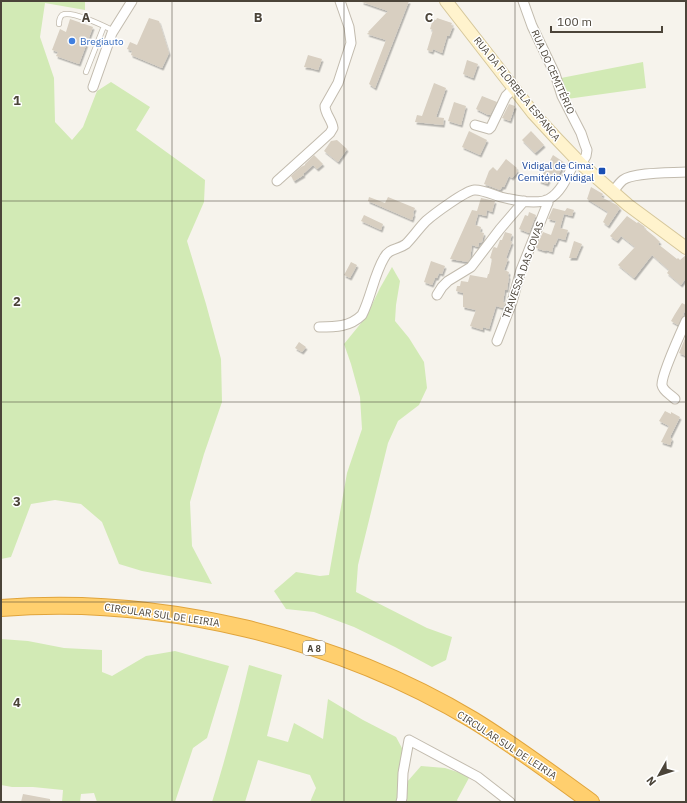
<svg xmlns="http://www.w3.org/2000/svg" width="687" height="803" font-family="'IBM Plex Sans',sans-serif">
  <defs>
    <filter id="shadow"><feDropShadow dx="1.5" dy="2.5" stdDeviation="0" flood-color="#0004"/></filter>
  </defs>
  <rect width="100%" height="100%" fill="#f6f3ec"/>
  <!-- green -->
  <path fill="#d2eab5" d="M1 1H85V10L45 3 40 37 54 78 55 122 72 140 83 127 97 91 111 82 150 107 136 130 205 180 204 202 187 241 206 304 221 359 222 402 204 454 190 502 192 546 212 584 142 571 119 564 102 522 81 504 55 500 31 504 11 557 1 559Z
    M643 62 646 88 567 99 561 78Z
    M392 267 400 281 396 305 395 321 409 338 424 362 427 388 419 405 398 421 388 443 358 565 356 592 427 628 452 637 446 660 432 667 395 647 354 627 314 612 286 609 274 591 296 572 320 576 329 575 347 473 362 429 360 397 351 364 344 344 366 317 380 288Z
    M1 639 28 641 64 648 102 650V672L112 676 146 656 175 651 229 666 207 738 193 748 175 802H97L94 793 81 794 80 802H62L63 790 33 787H12L1 785Z
    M249 665 282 675 267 736 288 742 294 723 323 739 328 699 363 720 396 737 403 750 400 774 407 782 421 766 445 768 470 776 457 800 458 802H388L386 801 385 802H310L316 788 310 775 258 760 245 802H212C226 757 238 711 249 665Z"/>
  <!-- building -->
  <path fill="#d8cfc1" filter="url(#shadow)" d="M362 1H409L375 88 369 84 386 40 367 34 369 32H368L388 11 362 2Z
    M149 18 159 21 169 53 162 68 131 55 132 51 127 49 130 42 137 45Z
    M437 18 452 23 451 25 453 26 449 36H447L442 53 433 49 432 52 427 50 433 30 430 29 433 19 436 20Z
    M70 19 93 27 79 64 56 56 58 52 52 50 60 29 66 32Z
    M308 55 322 59 318 70 311 68 304 67Z
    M467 60 478 64 473 78 463 74Z
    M434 83 446 88 436 117 444 118 443 125 415 122 417 115 422 116Z
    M482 96 497 102 490 115 489 114 488 115 476 109Z
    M454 102 466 106 461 125 448 121Z
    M509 104 515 106 510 121 502 118Z
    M469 131 487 140 480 155 462 147Z
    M531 131 544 145 535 153 522 140Z
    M337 140 347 149 338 162 324 151 331 141Z
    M314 155 323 164 317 169 313 165 303 174 304 175 294 181 291 176 301 167 305 165V164Z
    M553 155 565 163 558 175 553 172 547 184 539 181Z
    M506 159 517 168 516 169 518 171 512 178 509 176 504 187H502L500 190 484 184 489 171 493 167 497 171Z
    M591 187 603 194 601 197 617 205 620 208 608 226 603 222 608 212 587 199Z
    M369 197 385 203 388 197 415 208 413 213 414 214 412 220 368 201Z
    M481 198 495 201 492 212 487 210 486 216 478 214 475 225 481 227 480 232 484 233 482 242 479 243 478 247 472 245 470 259 468 262 450 259 472 210 477 211Z
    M553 208 565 211 567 208 574 210 572 216 564 214 560 228 568 230 565 240 558 238 555 245 554 244 552 252 546 250 545 251 536 248 543 232 551 235 556 221 548 219Z
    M529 212 536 215 529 233 519 229 525 215 528 216Z
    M364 215 383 224 381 230 361 221Z
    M627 216 637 223 638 222 645 227 644 228 655 237 660 242 658 244 677 259 678 258 680 260 686 255V278L681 285 667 273 669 270 652 255 634 278 618 265 635 247 621 236 617 241 610 236Z
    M505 232 512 234 510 241 512 242 506 258 508 259 504 270 509 272 508 276H509L507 290H505L503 302 505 303 503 308 496 306 489 329 483 327V330L470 326 476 310 463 307V293L456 291 457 286H460L461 281 468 282 470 275 487 278 488 274H489L492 259 490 258 493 248 494 247 497 248 500 240H502Z
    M574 241 582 244 576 258H569Z
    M431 261 445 266 442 274 439 273 437 278H435L432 285 424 282Z
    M351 262 357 265 350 278 344 275Z
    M682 303 686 305V310L683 314 684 315 681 318 678 325 671 321 675 314Z
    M686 336V356L679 353Z
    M299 342 306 347 302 352 295 348Z
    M665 411 671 414V412L680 417 670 437 672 439 670 445 661 442 669 426 659 421Z
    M23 794 50 799V802H21Z"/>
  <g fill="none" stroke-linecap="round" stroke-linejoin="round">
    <!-- lane casing -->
    <g stroke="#c2bbae" stroke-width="6">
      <path id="lane" d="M59 24C59 21 60 17 62 15 71 10 104 26 114 31
        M86 72 104 26"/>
    </g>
    <!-- street casing -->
    <g stroke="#c2bbae" stroke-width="11">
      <path id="street" d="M523 1 532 26 555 74 562 96 581 133 585 145 587 150 586 156 581 164
        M93 87 112 33 132 1
        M475 125 489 129 491 127 506 96 514 88
        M277 181 318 144 330 133 333 128C332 120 325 114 325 106L338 83 351 43 349 27 340 1
        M613 192C616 188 619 183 623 180 634 172 671 173 686 172
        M437 295 442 287 448 281 471 267 500 229 524 201
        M319 327C335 327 350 327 362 315 371 297 374 275 384 258 389 248 398 250 406 244 413 237 419 228 426 221 434 214 465 191 474 190 481 189 494 195 501 197 513 200 538 205 549 199 563 191 569 172 576 159
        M497 341 512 302 521 270 547 205 548 203 546 200
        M675 399C671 395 663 391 662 385 661 376 681 332 686 321
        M401 802 402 798 403 773 409 740 478 777 510 802"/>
    </g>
    <!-- secondary casing -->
    <g stroke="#d6c79b" stroke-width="14">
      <path id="secondary" d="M446 1 533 113 556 138 581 164 628 205 686 248"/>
    </g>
    <!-- highway casing -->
    <g stroke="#e0a43c" stroke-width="18">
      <path id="highway" d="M1 608C160 595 336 638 473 720 514 745 552 774 591 802"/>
    </g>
    <!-- lane -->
    <use href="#lane" stroke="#fff" stroke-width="4.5"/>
    <!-- street -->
    <use href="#street" stroke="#fff" stroke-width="9"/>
    <!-- secondary -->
    <use href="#secondary" stroke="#fff3cd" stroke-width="12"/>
    <!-- highway -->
    <use href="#highway" stroke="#ffcf6e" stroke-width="16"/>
  </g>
  <!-- grid -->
  <path fill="none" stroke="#4b4439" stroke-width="1" stroke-opacity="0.55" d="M172 1V802M344 1V802M515 1V802M1 201H686M1 402H686M1 602H686"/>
  <!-- markers -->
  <circle fill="#3f7fe0" stroke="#fff" stroke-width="1.5" cx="72" cy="41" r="4"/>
  <rect fill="#1a4fb4" stroke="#fff" stroke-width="1.5" x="598" y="167" width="8" height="8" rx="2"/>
  <g text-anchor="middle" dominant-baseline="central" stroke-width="3" stroke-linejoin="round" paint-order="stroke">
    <!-- shield labels -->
    <rect fill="#fff" stroke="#817c74" stroke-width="1" x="303" y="641" width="22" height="14" rx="3"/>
    <g font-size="9" font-weight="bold" fill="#4b4439">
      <text x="314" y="648">A 8</text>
    </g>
    <!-- shop labels -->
    <g font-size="10" fill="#366cbe" stroke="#fff" text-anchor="start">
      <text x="80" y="41">Bregiauto</text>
    </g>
    <!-- street labels -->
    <g font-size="10" fill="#4b4439" stroke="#fff">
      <text transform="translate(553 72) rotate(66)">RUA DO CEMITÉRIO</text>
      <text transform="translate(517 89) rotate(51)">RUA DA FLORBELA ESPANCA</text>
      <text transform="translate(523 270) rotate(-70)">TRAVESSA DAS COVAS</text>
      <text transform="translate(162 615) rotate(8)">CIRCULAR SUL DE LEIRIA</text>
      <text transform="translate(507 745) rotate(33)">CIRCULAR SUL DE LEIRIA</text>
    </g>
    <!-- transit labels -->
    <g font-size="10" fill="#164399" stroke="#fff" text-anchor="end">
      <text x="594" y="165">Vidigal de Cima:<tspan x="594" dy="12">Cemitério Vidigal</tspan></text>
    </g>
  </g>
  <g font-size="13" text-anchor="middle" font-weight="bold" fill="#4b4439" stroke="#fff" stroke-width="3" stroke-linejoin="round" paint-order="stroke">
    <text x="86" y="22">A</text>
    <text x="258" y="22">B</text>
    <text x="429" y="22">C</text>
    <text x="17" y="105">1</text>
    <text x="17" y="306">2</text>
    <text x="17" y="506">3</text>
    <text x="17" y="707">4</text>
  </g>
  <!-- border -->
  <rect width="687" height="803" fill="none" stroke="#4b4439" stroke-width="4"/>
  <!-- north arrow -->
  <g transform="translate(659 775) rotate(231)" stroke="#ffffff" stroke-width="3" paint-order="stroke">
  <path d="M0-3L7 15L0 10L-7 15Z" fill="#4b4439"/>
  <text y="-6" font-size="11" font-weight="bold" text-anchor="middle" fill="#4b4439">N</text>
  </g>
  <!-- scale -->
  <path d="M551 26v6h111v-6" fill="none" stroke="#4b4439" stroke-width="2"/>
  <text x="557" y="26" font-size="12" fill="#4b4439" stroke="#ffffff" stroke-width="3" paint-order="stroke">100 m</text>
</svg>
